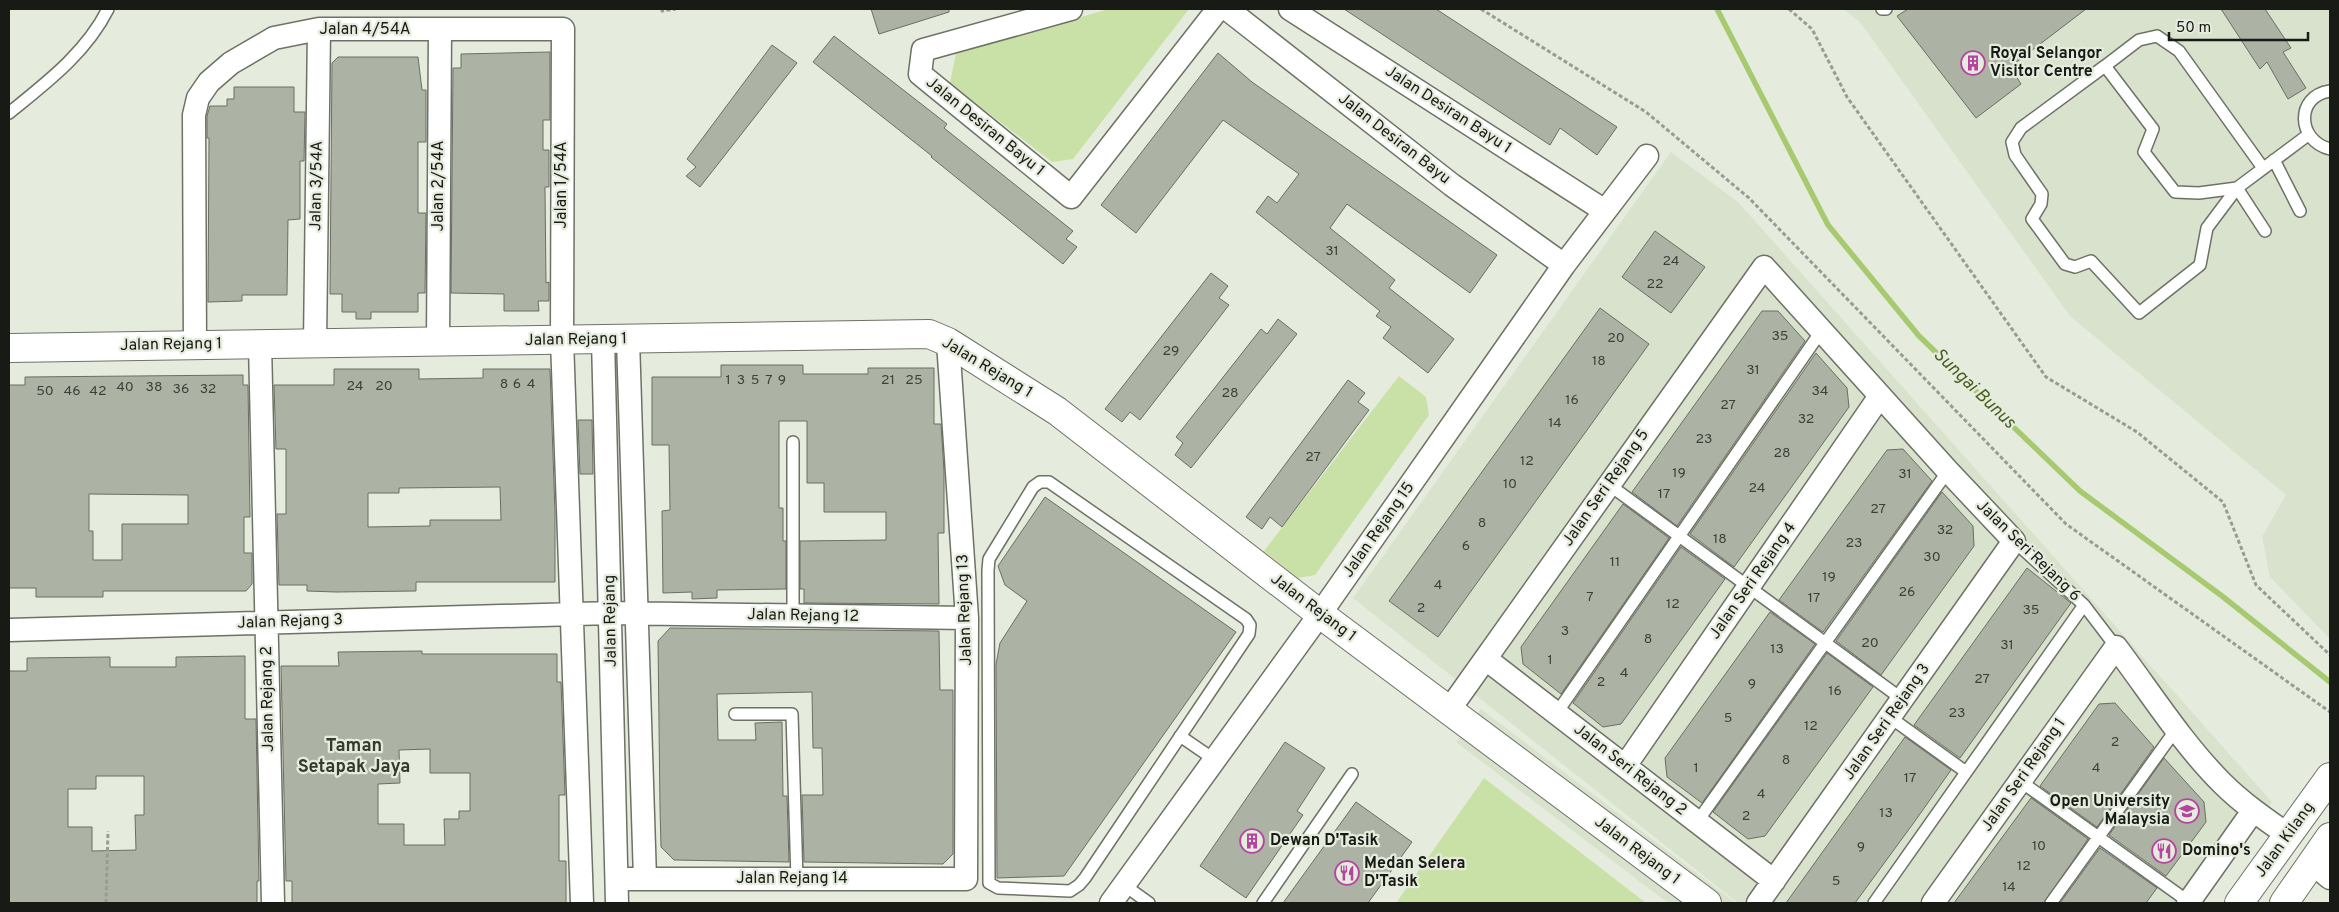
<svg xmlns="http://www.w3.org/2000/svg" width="2339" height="912" font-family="Overpass,sans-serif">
  <rect width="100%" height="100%" fill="#e5ecdd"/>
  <!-- built -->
  <path fill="#d9e2cc" d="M1843 9H2330V639L2270 577 2262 537 2286 495 2070 316 1860 22Z
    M1671 152 1738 202 2272 802 2200 903H1738L1353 598Z
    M1481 709 1736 903H1668L1456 742Z"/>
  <!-- green -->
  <path fill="#c9e1a6" d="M1109 9H1189L1073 159 1052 162 950 83 956 53Z
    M1399 376 1426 397 1429 415 1315 575 1298 578 1264 551Z
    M1484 778 1646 903H1396Z"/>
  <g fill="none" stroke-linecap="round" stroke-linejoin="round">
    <!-- stream -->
    <path stroke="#a7c970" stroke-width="5.5" d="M1717 9 1828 225 1919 336 2080 491 2222 596 2330 682"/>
  </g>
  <!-- building -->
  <path fill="#adb3a4" stroke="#696f62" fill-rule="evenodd" d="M871 9H949V12L879 34Z
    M1344 9H1436L1617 127 1597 155 1560 128 1550 145Z
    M1908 9H2086L2010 67 2021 84 1976 118 1897 16Z
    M2221 9H2265L2291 48 2283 52 2306 88 2288 99 2267 62 2260 69Z
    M834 36 947 124 944 128 1073 231 1066 239 1077 247 1063 264 931 157 932 156 813 62Z
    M772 45 797 63 700 187 686 176 696 167 687 159Z
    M550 52V120H543V150H549V187H545L546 283 549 282V301H538L539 311H504V294L451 293 453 68H461V54Z
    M1218 53 1252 82 1497 255 1470 293 1347 204 1330 228 1395 280 1389 288 1454 339 1428 373 1383 338 1391 327 1376 316 1380 311 1256 212 1268 196 1277 203 1299 174 1223 120 1136 233 1101 205Z
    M338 57H418L422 90H426V142H418V213H426L425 293H418V312H371V319H356V312H342V294H330L332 63Z
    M234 87H294V112H305L304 161H300V219L288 220 287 295H242V301L208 302 209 138H207V116L210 106H227V99H234Z
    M1655 231 1705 267 1671 313 1622 277Z
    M1211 273 1228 286 1219 298 1229 305 1140 420 1130 412 1122 422 1105 409Z
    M1600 308 1649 344 1438 637 1389 601Z
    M1762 311H1778L1805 341 1677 526 1632 492Z
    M1278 319 1297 334 1191 468 1175 455 1183 443 1176 437 1261 329 1267 334Z
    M1816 353 1847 388 1849 407 1734 567 1690 534Z
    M721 365H803V374H868V368H934V424H941L944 471V533H938L939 604 804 603V589H800V541L886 540V512H824V483H807V421H779V508H783V541H786V589L717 590V598L692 599V592L663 593 662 511 670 510 669 445H652V377H721Z
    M334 369H419V379L483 378V369H550L555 512V582H416V591L336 592 307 591V585H279L277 514H286V449H276L274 385H334ZM500 487 501 520H430V526L368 527V493H399V488Z
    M243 375V385H248L250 517H244V553H252V584L246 591H103V597H36V588H9V385H25V377ZM89 494 188 495V524H122V560H93V531H89Z
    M1348 380 1365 393 1358 402 1369 410 1282 527 1270 517 1262 529 1246 517Z
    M578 420H592L593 474H580Z
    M1903 449 1932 481 1823 632 1779 600 1887 450Z
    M1942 492 1973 526 1974 546 1881 675 1836 641Z
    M1045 497 1236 632 1064 876 997 878 996 664 1000 643 1027 601 1005 585 998 566Z
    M1623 504 1669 538 1561 694 1523 664 1521 647Z
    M1681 547 1725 579 1621 724 1603 727 1573 703Z
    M2027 568 2071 603 1960 758 1914 725Z
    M1770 612 1815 644 1702 803 1667 777 1665 758Z
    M670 628 939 631 940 690H953V854L943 864 804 862 802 795H823L822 748H813L812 692 765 693 717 694 718 740H756L755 723 782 722 783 796H787L789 862 674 860 661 847 660 808 658 641Z
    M422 651V654H557V682H561L565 795H559V861H566V903H292V881H286L281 666H339L338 652ZM430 749V773H470V811H459V819H444L445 845H404V824H378V784L400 783 399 750Z
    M1827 653 1873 687 1765 836 1748 839 1713 812Z
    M245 656V719H256L259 881H257V903H9V671H27V658L110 657V667H176V657ZM96 776H144V815H135L136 850 92 851V827H68V789H96Z
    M2115 703 2154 747 2097 827 2040 786 2099 704Z
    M1905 737 1951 770 1915 821 1855 903H1786Z
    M1285 742 1325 768 1297 811 1303 815 1246 898 1200 866Z
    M2164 758 2204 802 2206 822 2166 876 2109 835Z
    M2031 798 2088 839 2044 903H1954Z
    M1356 802 1412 842 1368 903H1283Z
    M2100 848 2157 888 2146 903H2060Z"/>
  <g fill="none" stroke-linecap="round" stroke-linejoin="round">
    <!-- service casing -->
    <g stroke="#6d7265" stroke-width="14">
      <path id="service" d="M1882 9H1886
        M2105 66 2021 128 2012 142 2015 155 2042 194 2041 204 2032 219 2065 264 2075 267 2091 261 2139 313 2200 265 2207 228 2237 188 2308 135
        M2330 91C2295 96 2297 141 2330 149
        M9 113C46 83 86 53 108 9
        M2274 160 2300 211
        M2263 168 2179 51 2157 36 2139 40 2105 66 2153 129 2144 152 2175 192 2199 193 2237 188 2265 231
        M793 442V616
        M1040 482H1049L1246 619 1250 625 1249 634 1085 878 1079 885 1070 891 998 888 989 883 988 570 989 559 1033 487Z
        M1608 484 1902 699
        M2014 541 2084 605 2116 647
        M735 714H792L797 879
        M1556 714 1822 330
        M1891 718 1966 772
        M1180 736 1215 760
        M2020 781 2189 902
        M1697 822 1948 471
        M1124 885 1149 903
        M1263 903 1352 774
        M1874 903 2084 605
        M2051 903 2177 728"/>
    </g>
    <!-- minor casing -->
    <g stroke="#6d7265" stroke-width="25">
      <path id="minor" d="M1071 9 923 50 920 74 1071 197 1218 9
        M1227 9 1452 185 1564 265
        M1290 9 1605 211
        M603 339 617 903
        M628 339 645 879
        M438 342 440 29
        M260 344 273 903
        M315 344 319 29
        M195 345 194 115 198 98 209 82 231 63 274 38 319 29H563L562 340 582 903
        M9 630 611 613 967 618
        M1486 659 1774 881
        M1449 710 1764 267 1948 471 2014 541 1758 903
        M1625 766 1880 396
        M2312 863 2330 878
        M617 879H966L967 618 948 342
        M1111 903 1320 614 1564 265 1647 156
        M1933 903 2116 647C2150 692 2182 743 2222 783 2242 803 2265 819 2288 835
        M2188 903 2253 811"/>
    </g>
    <!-- tertiary casing -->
    <g stroke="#6d7265" stroke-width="30">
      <path id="tertiary" d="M9 348 929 334 948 342 1057 411 1320 614 1707 903"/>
    </g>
    <!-- secondary casing -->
    <g stroke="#6d7265" stroke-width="30">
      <path id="secondary" d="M2239 903 2330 777
        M2284 903 2330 837"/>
    </g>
    <!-- path -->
    <path stroke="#989d92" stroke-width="3" stroke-dasharray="4 2.5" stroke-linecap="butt" d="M662 9V11L676 9
      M1481 9 1646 112 1749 198 2066 524 2330 712
      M1789 9 1812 29 1847 97 2046 377 2137 432 2223 502 2256 585 2330 655
      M106 903 108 831"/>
    <!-- service -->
    <use href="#service" stroke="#fff" stroke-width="11"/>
    <!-- minor -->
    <use href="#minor" stroke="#fff" stroke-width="22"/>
    <!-- tertiary -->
    <use href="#tertiary" stroke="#fff" stroke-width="28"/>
    <!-- secondary -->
    <use href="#secondary" stroke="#fff" stroke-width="28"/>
  </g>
  <!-- icons -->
  <defs>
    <g id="building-ring" transform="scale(1.25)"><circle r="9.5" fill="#e5ecdd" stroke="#b5449f" stroke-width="1.5"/><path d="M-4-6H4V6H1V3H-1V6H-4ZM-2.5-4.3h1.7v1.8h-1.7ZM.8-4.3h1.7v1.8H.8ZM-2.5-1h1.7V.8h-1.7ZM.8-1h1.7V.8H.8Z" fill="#b5449f"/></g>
    <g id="university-ring" transform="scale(1.25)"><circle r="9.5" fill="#e5ecdd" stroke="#b5449f" stroke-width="1.5"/><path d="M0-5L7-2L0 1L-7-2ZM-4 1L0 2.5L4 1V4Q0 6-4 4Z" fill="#b5449f"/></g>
    <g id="restaurant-ring" transform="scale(1.25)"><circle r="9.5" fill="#e5ecdd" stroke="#b5449f" stroke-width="1.5"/><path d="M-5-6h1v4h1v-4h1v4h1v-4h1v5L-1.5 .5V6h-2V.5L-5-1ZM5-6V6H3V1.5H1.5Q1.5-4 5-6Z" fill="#b5449f"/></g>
  </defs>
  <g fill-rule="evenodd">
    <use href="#building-ring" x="1973" y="63"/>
    <use href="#university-ring" x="2187" y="811"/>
    <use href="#building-ring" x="1252" y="841"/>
    <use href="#restaurant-ring" x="2164" y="851"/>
    <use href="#restaurant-ring" x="1347" y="873"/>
  </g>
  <g text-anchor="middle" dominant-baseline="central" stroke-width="4.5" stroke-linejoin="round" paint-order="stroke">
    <!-- number labels -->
    <g font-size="14" fill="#3d4039">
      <text x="1332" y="251">31</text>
      <text x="1671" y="261">24</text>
      <text x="1655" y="284">22</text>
      <text x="1780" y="336">35</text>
      <text x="1616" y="338">20</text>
      <text x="1171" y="351">29</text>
      <text x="1599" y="361">18</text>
      <text x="1753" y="370">31</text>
      <text x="728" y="380">1</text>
      <text x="741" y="380">3</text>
      <text x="755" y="380">5</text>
      <text x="769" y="380">7</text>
      <text x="782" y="380">9</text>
      <text x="888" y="380">21</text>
      <text x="914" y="380">25</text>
      <text x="504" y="384">8</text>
      <text x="517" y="384">6</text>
      <text x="531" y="384">4</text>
      <text x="355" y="386">24</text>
      <text x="384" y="386">20</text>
      <text x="125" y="387">40</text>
      <text x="154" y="387">38</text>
      <text x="181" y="389">36</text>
      <text x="208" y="389">32</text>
      <text x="45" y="391">50</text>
      <text x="72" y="391">46</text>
      <text x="98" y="391">42</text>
      <text x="1820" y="391">34</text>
      <text x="1230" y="393">28</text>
      <text x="1572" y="400">16</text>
      <text x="1728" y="405">27</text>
      <text x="1806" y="419">32</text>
      <text x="1555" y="423">14</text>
      <text x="1704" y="439">23</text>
      <text x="1782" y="453">28</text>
      <text x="1313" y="457">27</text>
      <text x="1527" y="461">12</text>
      <text x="1679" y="473">19</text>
      <text x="1905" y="474">31</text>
      <text x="1510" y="484">10</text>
      <text x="1757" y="488">24</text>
      <text x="1664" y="494">17</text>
      <text x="1878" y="509">27</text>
      <text x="1482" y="523">8</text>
      <text x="1945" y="530">32</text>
      <text x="1720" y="539">18</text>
      <text x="1854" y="543">23</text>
      <text x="1466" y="546">6</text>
      <text x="1932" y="557">30</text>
      <text x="1615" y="562">11</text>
      <text x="1829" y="577">19</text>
      <text x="1438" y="585">4</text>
      <text x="1907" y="592">26</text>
      <text x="1590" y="597">7</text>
      <text x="1814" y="598">17</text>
      <text x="1673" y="604">12</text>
      <text x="1421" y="608">2</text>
      <text x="2031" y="610">35</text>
      <text x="1565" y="631">3</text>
      <text x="1648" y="639">8</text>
      <text x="1870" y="643">20</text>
      <text x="2007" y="645">31</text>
      <text x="1777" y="649">13</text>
      <text x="1550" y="660">1</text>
      <text x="1624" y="673">4</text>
      <text x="1982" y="679">27</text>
      <text x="1601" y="682">2</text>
      <text x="1752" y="684">9</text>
      <text x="1835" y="691">16</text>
      <text x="1957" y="713">23</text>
      <text x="1728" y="718">5</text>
      <text x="1811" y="726">12</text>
      <text x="2115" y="742">2</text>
      <text x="1786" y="760">8</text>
      <text x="1696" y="768">1</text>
      <text x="2096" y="768">4</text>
      <text x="1910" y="778">17</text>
      <text x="1761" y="794">4</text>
      <text x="1886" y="813">13</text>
      <text x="1746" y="816">2</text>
      <text x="2039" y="846">10</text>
      <text x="1861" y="847">9</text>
      <text x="2024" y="866">12</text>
      <text x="1836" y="881">5</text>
      <text x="2009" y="887">14</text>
    </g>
    <!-- street labels -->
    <g font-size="16" fill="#181a15" stroke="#e5ecdd">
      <text x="365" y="30">Jalan 4/54A</text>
      <text transform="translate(1448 110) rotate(33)">Jalan Desiran Bayu 1</text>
      <text transform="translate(985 127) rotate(39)">Jalan Desiran Bayu 1</text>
      <text transform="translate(1394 139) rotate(38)">Jalan Desiran Bayu</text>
      <text transform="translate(562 185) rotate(-90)">Jalan 1/54A</text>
      <text transform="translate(317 186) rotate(-89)">Jalan 3/54A</text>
      <text transform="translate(439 186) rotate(-90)">Jalan 2/54A</text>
      <text transform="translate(576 340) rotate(-1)">Jalan Rejang 1</text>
      <text transform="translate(171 345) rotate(-1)">Jalan Rejang 1</text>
      <text transform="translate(987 368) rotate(31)">Jalan Rejang 1</text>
      <text transform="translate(1606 488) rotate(-55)">Jalan Seri Rejang 5</text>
      <text transform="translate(1379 530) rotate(-55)">Jalan Rejang 15</text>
      <text transform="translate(2028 551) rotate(44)">Jalan Seri Rejang 6</text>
      <text transform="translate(1753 581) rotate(-55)">Jalan Seri Rejang 4</text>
      <text transform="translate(1313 608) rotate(37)">Jalan Rejang 1</text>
      <text transform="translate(965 610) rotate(-92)">Jalan Rejang 13</text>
      <text transform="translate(803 616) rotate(1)">Jalan Rejang 12</text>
      <text transform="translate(611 621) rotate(-91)">Jalan Rejang</text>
      <text transform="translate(290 622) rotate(-2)">Jalan Rejang 3</text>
      <text transform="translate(268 699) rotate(-91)">Jalan Rejang 2</text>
      <text transform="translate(1887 722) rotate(-55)">Jalan Seri Rejang 3</text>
      <text transform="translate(1630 770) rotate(38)">Jalan Seri Rejang 2</text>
      <text transform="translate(2024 775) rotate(-55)">Jalan Seri Rejang 1</text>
      <text transform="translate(2285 840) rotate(-54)">Jalan Kilang</text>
      <text transform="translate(1637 851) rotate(37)">Jalan Rejang 1</text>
      <text x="792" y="879">Jalan Rejang 14</text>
    </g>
    <!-- poi labels -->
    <g font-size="16" font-weight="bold" fill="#181a15" stroke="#e5ecdd" text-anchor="start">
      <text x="1990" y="54">Royal Selangor<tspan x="1990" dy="18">Visitor Centre</tspan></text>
      <text x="2170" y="802" text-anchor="end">Open University<tspan x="2170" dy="18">Malaysia</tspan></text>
      <text x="1270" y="841">Dewan D'Tasik</text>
      <text x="2182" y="851">Domino's</text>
      <text x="1364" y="864">Medan Selera<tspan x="1364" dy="18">D'Tasik</tspan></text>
    </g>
    <!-- water labels -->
    <g font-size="18" font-style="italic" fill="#485e20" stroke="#e5ecdd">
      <text transform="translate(1974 389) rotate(44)">Sungai Bunus</text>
    </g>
    <!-- neighbourhood labels -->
    <g font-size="18" font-weight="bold" fill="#353a2e" stroke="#e5ecdd">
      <text x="354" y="746">Taman<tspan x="354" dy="21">Setapak Jaya</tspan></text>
    </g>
  </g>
  <!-- border -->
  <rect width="2339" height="912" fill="none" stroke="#181a15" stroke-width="20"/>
  <!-- scale -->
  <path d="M2169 32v8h139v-8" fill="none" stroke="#181a15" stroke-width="2.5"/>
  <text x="2176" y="32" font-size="15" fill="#181a15" stroke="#e5ecdd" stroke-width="4" paint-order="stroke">50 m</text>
</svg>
